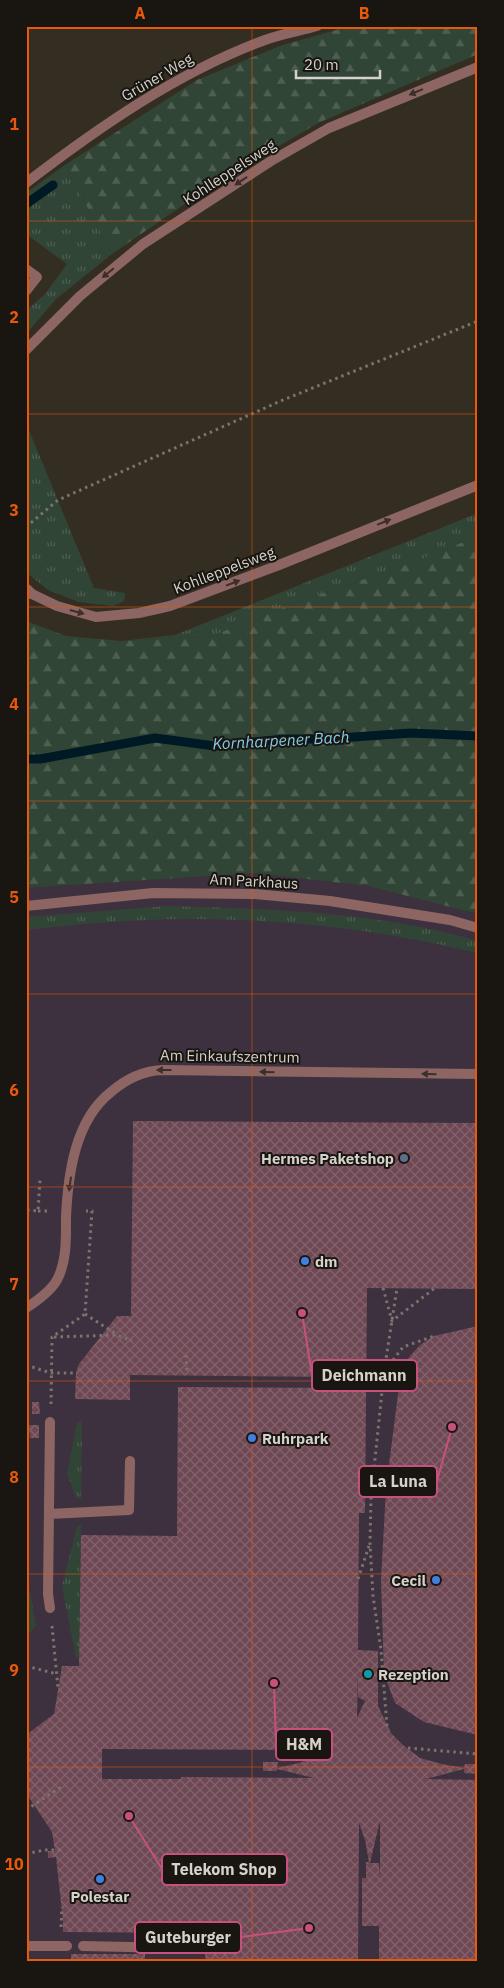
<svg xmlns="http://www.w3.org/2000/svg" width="504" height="1988" font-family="'IBM Plex Sans',sans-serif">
  <defs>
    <pattern id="grass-tufts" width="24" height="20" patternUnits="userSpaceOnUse" patternTransform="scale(1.25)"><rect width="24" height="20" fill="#314536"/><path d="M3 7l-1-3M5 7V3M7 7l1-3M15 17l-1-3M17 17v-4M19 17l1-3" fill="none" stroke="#4e5f52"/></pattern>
    <pattern id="forest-firs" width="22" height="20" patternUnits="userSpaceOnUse" patternTransform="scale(1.25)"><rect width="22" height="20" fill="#314536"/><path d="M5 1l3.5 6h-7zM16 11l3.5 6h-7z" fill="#4e5f52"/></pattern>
    <pattern id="building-cross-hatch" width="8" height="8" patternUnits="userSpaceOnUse" patternTransform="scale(1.25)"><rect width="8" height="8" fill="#6e4854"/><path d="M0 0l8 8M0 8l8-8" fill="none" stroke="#82626b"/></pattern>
  </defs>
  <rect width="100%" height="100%" fill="#342e22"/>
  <!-- commercial -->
  <path fill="#3e313f" d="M254 873 368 886 478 914V1962H26V888Z"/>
  <!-- grass -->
  <path fill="url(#grass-tufts)" d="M65 165 112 254 56 299 26 334V311L45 294 67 264 26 234V193Z
    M26 423 94 588 125 593 124 601 113 606 79 602 48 590 26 572Z
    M478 513V536L417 561 300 601 209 637 121 641 175 635Z
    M168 906C271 909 378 912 478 941V953C383 930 283 918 185 919 132 919 79 924 26 930V917Z
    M82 1421 81 1499 76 1497 67 1474 77 1423Z
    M81 1524 79 1657 76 1658 62 1586 77 1527Z
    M26 1580 28 1582 36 1626 26 1636Z"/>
  <!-- forest -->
  <path fill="url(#forest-firs)" d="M350 26H478V54L318 123 208 188 112 254 65 165 197 80 280 46Z
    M478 536V914L368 886 254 873 26 888V621L66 636 121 641 209 637 300 601 417 561Z"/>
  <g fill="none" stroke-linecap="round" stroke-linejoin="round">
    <!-- stream -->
    <path stroke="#001a25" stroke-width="9" d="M26 204 53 185
      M26 759H40L155 738 215 746 285 739H325L411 733 478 736"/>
  </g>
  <!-- building -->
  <path fill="url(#building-cross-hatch)" fill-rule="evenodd" d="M133 1121 478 1123V1289L367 1288 365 1513H359L358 1650 378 1651V1706L391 1733 403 1745 420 1758 442 1764 464 1768 465 1764H478V1774L464 1773V1769L426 1779 478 1780V1962H379V1926H362V1878H366V1862H369L365 1840 359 1823 358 1962H205L206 1933 63 1932V1921L56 1857 48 1858V1851H55L52 1832 26 1793V1735L54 1714 62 1666H79L81 1535 177 1536 178 1387 339 1388V1377L130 1375V1400L75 1399 76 1372 79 1364 117 1316H131ZM358 1667V1697L365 1701 357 1718ZM102 1749 327 1750 319 1756 299 1763 277 1768 278 1762H263V1771H277V1769L314 1778 181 1777V1779H102ZM380 1821V1878L379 1863H370Z
    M478 1326V1735L424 1722 395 1703 384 1674 381 1580 386 1488 401 1371 410 1356 420 1345 434 1336Z
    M32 1402H39L40 1414H32Z
    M29 1425H39V1438H30Z
    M71 1954H145V1962H71Z"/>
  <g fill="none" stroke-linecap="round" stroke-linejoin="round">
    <!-- path -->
    <path stroke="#7a746b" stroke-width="3" stroke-dasharray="2.5 4" stroke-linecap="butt" d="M26 527 58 500 283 400 478 321
      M27 1210 38 1211 40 1180
      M38 1211H48
      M383 1288 392 1321 435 1288
      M85 1314 116 1334
      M54 1337 117 1335 132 1341
      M186 1355 187 1373
      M26 1365 51 1373H76
      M366 1372H384L397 1288
      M51 1404 52 1337 85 1314 92 1211H86
      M26 1509V1511
      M358 1579 369 1546
      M52 1626 58 1688
      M26 1666 57 1674
      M387 1726 381 1650 373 1596 370 1543 371 1498 384 1372 403 1347 434 1336
      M408 1748 478 1754
      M26 1810 64 1785
      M26 1854 44 1850H63
      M61 1927 62 1907"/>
    <!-- service -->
    <path stroke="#8d6664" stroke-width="10" d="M26 183C99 127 178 72 265 40 281 34 300 31 317 26
      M26 269 37 277 26 291
      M26 350 80 296 143 244 271 161 329 128 478 67
      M27 589 32 594 57 606 96 617 139 613 170 606 279 565 478 485
      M26 1308C37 1301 50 1292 57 1280 67 1261 66 1238 66 1217 68 1174 75 1120 111 1092 126 1079 143 1071 162 1070L478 1074
      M49 1514 129 1510 130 1461
      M50 1608 48 1594 50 1422
      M26 1946H67
      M83 1946 176 1948"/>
    <!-- minor -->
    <path stroke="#8d6664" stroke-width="10" d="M26 593 32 594
      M26 906 153 893 255 894 330 901 450 920 478 928"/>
  </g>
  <!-- one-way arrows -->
  <defs><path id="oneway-solid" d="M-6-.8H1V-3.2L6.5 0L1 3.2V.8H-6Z" transform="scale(1.25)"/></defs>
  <g fill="#3c2e2a">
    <use href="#oneway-solid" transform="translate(416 92) rotate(157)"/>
    <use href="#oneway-solid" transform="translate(241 181) rotate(146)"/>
    <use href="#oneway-solid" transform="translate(108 273) rotate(141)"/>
    <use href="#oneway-solid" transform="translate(384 522) rotate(-22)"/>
    <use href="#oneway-solid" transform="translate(233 583) rotate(-21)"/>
    <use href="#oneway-solid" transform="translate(77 612) rotate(15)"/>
    <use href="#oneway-solid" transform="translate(164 1070) rotate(-180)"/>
    <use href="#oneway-solid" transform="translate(267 1072) rotate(-179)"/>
    <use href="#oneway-solid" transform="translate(429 1074) rotate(-179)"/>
    <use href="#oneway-solid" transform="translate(70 1184) rotate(98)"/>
  </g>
  <!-- grid -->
  <path fill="none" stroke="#e8590c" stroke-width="1" stroke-opacity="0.55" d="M252 26V1962M26 221H478M26 414H478M26 607H478M26 801H478M26 994H478M26 1187H478M26 1381H478M26 1574H478M26 1767H478"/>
  <!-- markers -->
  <circle fill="#5c6f8a" stroke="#191611" stroke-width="2" cx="404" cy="1158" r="5"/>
  <g fill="#3f7fe0" stroke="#191611" stroke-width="2">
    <circle cx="305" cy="1261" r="5"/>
    <circle cx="252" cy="1438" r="5"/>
    <circle cx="436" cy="1580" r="5"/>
    <circle cx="100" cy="1879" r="5"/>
  </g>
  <circle fill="#0f9aa8" stroke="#191611" stroke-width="2" cx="368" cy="1674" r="5"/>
  <g text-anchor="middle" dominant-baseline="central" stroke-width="4" stroke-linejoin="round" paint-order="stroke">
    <!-- street labels -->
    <g font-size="15" fill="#d6d2cb" stroke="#191611">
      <text transform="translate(157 77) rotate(-30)">Grüner Weg</text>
      <text transform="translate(229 172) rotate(-33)">Kohlleppelsweg</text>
      <text transform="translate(224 570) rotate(-21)">Kohlleppelsweg</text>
      <text transform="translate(254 881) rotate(3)">Am Parkhaus</text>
      <text transform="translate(230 1056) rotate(1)">Am Einkaufszentrum</text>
    </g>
    <!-- poi labels -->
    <g font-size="15" font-weight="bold" fill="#d6d2cb" stroke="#191611" text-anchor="start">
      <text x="394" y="1158" text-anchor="end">Hermes Paketshop</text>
      <text x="315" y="1261">dm</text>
      <text x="262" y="1438">Ruhrpark</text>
      <text x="426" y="1580" text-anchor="end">Cecil</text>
      <text x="378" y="1674">Rezeption</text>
      <text x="100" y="1896" text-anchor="middle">Polestar</text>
    </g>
    <!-- water labels -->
    <g font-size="16" font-style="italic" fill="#83cbe8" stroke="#191611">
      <text transform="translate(281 740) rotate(-3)">Kornharpener Bach</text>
    </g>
  </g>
  <!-- callouts -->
  <path fill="none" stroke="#c8507d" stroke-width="2" d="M302 1313L312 1375M452 1427L437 1481M274 1683L276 1745M129 1816L162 1869M309 1928L241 1937"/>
  <g fill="#c8507d" stroke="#191611" stroke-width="2">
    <circle cx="302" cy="1313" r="5"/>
    <circle cx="452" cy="1427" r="5"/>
    <circle cx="274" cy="1683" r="5"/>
    <circle cx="129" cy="1816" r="5"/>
    <circle cx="309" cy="1928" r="5"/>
  </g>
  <g fill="#191611" stroke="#c8507d" stroke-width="2">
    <rect x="312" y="1360" width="105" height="31" rx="5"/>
    <rect x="359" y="1466" width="78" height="31" rx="5"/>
    <rect x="276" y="1729" width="56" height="31" rx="5"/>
    <rect x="162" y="1854" width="125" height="31" rx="5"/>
    <rect x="135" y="1922" width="106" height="31" rx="5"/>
  </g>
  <g font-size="16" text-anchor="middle" font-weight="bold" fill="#d6d2cb">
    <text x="364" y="1381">Deichmann</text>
    <text x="398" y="1487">La Luna</text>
    <text x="304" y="1750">H&amp;M</text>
    <text x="224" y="1875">Telekom Shop</text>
    <text x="188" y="1943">Guteburger</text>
  </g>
  <!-- border -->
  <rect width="504" height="1988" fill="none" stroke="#191611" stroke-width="55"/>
  <!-- scale -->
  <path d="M296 70v8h84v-8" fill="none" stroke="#d6d2cb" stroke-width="2.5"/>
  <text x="304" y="70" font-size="15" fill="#d6d2cb" stroke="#191611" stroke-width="4" paint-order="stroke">20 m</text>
  <rect x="28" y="28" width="448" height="1932" fill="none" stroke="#e8590c" stroke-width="2"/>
  <g font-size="16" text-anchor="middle" font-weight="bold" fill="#e8590c">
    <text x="140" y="19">A</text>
    <text x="364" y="19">B</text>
    <text x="14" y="130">1</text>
    <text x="14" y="323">2</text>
    <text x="14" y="516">3</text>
    <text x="14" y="710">4</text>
    <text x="14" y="903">5</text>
    <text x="14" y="1096">6</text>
    <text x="14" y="1290">7</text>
    <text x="14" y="1483">8</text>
    <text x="14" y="1676">9</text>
    <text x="14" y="1870">10</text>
  </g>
</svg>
